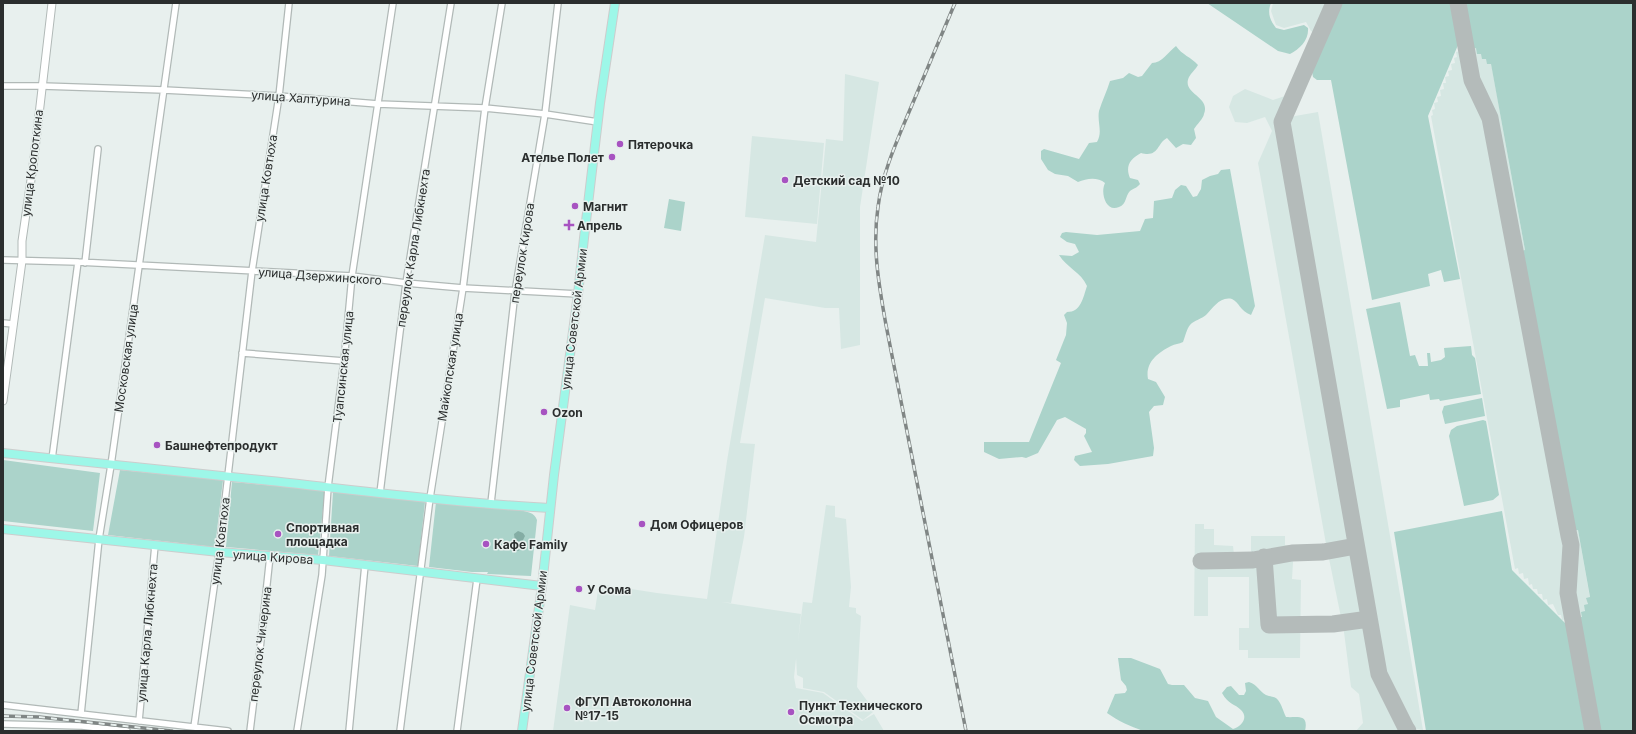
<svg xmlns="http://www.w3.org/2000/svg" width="1636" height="734" font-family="Inter,sans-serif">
  <rect width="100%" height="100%" fill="#e8f0ee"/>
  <!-- built -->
  <path fill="#d6e7e3" d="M1273 3H1334L1319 36 1311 31 1306 22 1284 28 1276 25 1271 11Z
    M1476 48 1491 63 1525 250 1521 251 1573 531 1578 530 1590 598 1582 617 1562 620 1561 615H1558L1553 604 1548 605 1547 599 1543 600 1542 594H1538L1537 589H1533L1532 584 1529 585 1528 578 1524 579 1523 573 1519 574 1518 568 1515 569 1431 116 1433 115 1432 110 1435 109 1434 103 1438 102 1437 97 1441 96 1440 90 1444 89 1443 83H1446L1445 77 1449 76 1448 71 1452 70 1451 64 1455 63 1454 58 1457 57 1456 52Z
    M845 74 879 82 860 207V345L841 349 839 308H825L765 298 740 443 755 444 744 537 731 603 721 602 801 614 794 677 796 688 823 693 862 721 874 714 884 731H553L570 605 595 610 599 584 657 593 707 599 727 461 765 235 816 242 826 139 843 141Z
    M1245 89 1273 100 1288 95 1274 126 1295 116 1318 112 1423 730 1406 728 1408 731H1356L1363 723 1359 694 1351 687 1344 632 1326 544 1258 163 1272 131 1265 117 1247 123 1235 122 1229 107 1233 96Z
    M752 136 824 143 817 224 745 217Z
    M826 505 835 506V517L846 519 851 587 849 607 856 608V613L861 616 857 687 868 702 873 712 863 720 824 692 803 688V678L797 675 796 657 803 602 812 603Z
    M1195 524H1204V529H1214V545L1233 546 1234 555H1251V536H1285V545L1294 546 1292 579 1301 580 1300 658H1248V650H1239V628H1249V577H1208V616H1194Z"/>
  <!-- green -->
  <path fill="#abd3ca" d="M1207 3H1271C1267 13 1270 20 1276 28L1284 30 1304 25 1308 28C1309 40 1300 49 1290 54L1278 51Z
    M1341 3H1450L1458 45 1428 116 1460 279 1444 282 1441 270 1428 274 1430 286 1372 300 1331 80H1317L1313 77 1312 72Z
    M1465 3H1633V731H1600L1579 617H1582L1581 612 1585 611 1584 605 1588 604 1586 598 1590 597 1578 530 1572 531 1521 251 1525 250 1491 64H1487L1486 59H1482L1481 54H1477L1476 48 1473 49Z
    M1176 46C1182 55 1191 57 1198 65 1196 69 1191 73 1189 77 1181 94 1211 96 1204 114 1203 119 1197 124 1194 129L1196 138 1191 145 1183 144 1176 148 1167 138C1157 143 1159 158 1141 153 1130 159 1125 166 1130 178L1138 180 1140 184C1137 188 1134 188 1130 191 1125 196 1127 204 1119 207 1106 213 1100 193 1105 183 1098 177 1087 178 1078 182L1068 176 1055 174 1048 170 1041 159V151L1044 149 1079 159 1089 143 1097 142C1103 132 1097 122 1099 111 1102 101 1107 91 1110 81L1123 78 1129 73 1138 77 1142 76 1152 63C1162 63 1168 52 1176 46Z
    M1230 169 1255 306 1251 315C1240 311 1239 302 1232 299 1220 296 1213 308 1206 315 1202 319 1194 320 1190 325 1187 328 1185 337 1183 342 1179 344 1175 344 1171 346 1157 353 1145 363 1148 379L1156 382 1165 397 1163 405 1154 406 1149 412 1154 448 1153 456 1108 464 1080 466 1074 460 1075 456 1092 452 1084 436 1086 433V429L1065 417 1057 420 1038 453 1026 458 1022 457 999 459 984 452V442H1029L1061 363 1056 360 1066 335 1067 323 1064 315 1067 312C1081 312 1083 298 1087 286 1081 272 1067 268 1059 255L1072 256 1079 252 1075 244 1067 242 1060 237 1062 233 1066 232 1097 235 1140 231 1145 219 1153 218 1154 201 1172 198 1175 190 1181 185 1186 186 1193 197 1197 196 1201 189 1202 180 1210 176 1218 174 1221 170Z
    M669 199 685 202 681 231 664 228Z
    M1400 302 1410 356 1415 355 1419 366H1428L1427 353H1430L1431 362 1441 360 1445 357 1444 348 1471 346 1472 355 1475 358 1481 394 1440 401 1439 399 1430 400 1429 394 1400 400V407L1387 409 1366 309Z
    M1482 398 1485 416 1445 424 1442 412 1444 406Z
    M1483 420 1486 421 1499 495 1493 500 1464 506 1449 436 1451 430 1457 426Z
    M3 460 100 473 93 531 3 521Z
    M120 470 223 480 215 547 108 535Z
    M232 482 325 490 318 555 226 547Z
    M333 492 425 502 418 566 329 556Z
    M436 502 519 510C527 512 534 512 537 520L531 576 487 574 488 572H472L429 567Z
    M1502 511 1512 570 1566 624 1585 731H1426L1394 532Z
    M1118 658H1131L1160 669 1168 684 1172 685H1184L1195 698 1208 701 1216 717 1233 729C1241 727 1249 718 1241 710 1235 704 1228 704 1222 693L1227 687 1231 686 1239 695H1244L1246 691 1245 683 1249 682C1258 685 1259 691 1266 695 1270 697 1275 696 1278 700 1282 705 1283 711 1286 717 1297 718 1309 713 1305 731H1143C1130 726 1118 721 1107 713L1115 694 1125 693 1127 690 1126 686 1121 680Z"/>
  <!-- water -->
  <path fill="#84ada4" d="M518 531 523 533 525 536 522 542 524 545 523 548 518 551 513 549 512 545 515 541 514 534Z"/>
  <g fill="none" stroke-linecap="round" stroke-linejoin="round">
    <!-- taxiway -->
    <path stroke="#b4bbba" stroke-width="17" d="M1334 3 1282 122 1379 674 1406 728 1408 731
      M1458 3 1472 80 1490 118 1569 536 1571 545 1568 593 1593 731
      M1264 557 1269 625 1333 624 1369 619
      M1201 561 1253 560 1292 553 1323 552 1356 546"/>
    <!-- minor casing -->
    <g stroke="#b1b9b7" stroke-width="8">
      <path id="minor" d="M3 86H42L164 90 279 96 378 104 485 108 545 114 598 122
        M3 260 78 262 352 276 406 283 463 288 578 294
        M85 263 98 149
        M3 323 13 324
        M242 353 344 361
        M52 459 78 262
        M380 493 406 283 451 3
        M491 503 515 292 545 114 558 3
        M3 705 228 731
        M81 714 99 539 111 465 176 3
        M139 721 155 545
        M3 724 82 726 127 731
        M194 727 219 552 252 271 279 96 289 3
        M250 731 260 649 270 556
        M297 731 322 575 328 487 344 361 352 276 393 3
        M349 731 365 565
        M400 731 430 498 463 288 485 108 502 3
        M457 731 477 579"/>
    </g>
    <!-- secondary casing -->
    <g stroke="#b1b9b7" stroke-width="9">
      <path id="secondary" d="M3 401 22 261V241L33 166 52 3"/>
    </g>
    <!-- primary casing -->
    <g stroke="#cccdcd" stroke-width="10">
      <path id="primary" d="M3 453C92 463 181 471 271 481 364 491 457 503 550 508
        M3 529 219 552 323 560 542 586
        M522 731 542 586 554 475 578 294 584 238 600 103 615 3"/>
    </g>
    <!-- minor -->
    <use href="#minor" stroke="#fff" stroke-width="5.5"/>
    <!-- secondary -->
    <use href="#secondary" stroke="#fff" stroke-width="7"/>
    <!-- primary -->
    <use href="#primary" stroke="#9df7e8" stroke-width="8"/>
    <!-- rail casing -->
    <g stroke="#808685" stroke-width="3.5">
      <path id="rail" d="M955 3C940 39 924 76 909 112 896 143 882 174 878 207 872 247 879 286 886 325L966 731
        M3 716 39 717 172 731"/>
    </g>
    <!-- rail -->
    <use href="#rail" stroke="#e8f0ee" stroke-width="2" stroke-dasharray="6" stroke-linecap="butt"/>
  </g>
  <!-- markers -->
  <g fill="#a753c1" stroke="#e8f0ee" stroke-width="1.5">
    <circle cx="620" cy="144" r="4"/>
    <circle cx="612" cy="157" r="4"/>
    <circle cx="785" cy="180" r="4"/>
    <circle cx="575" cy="206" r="4"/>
    <path d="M567 219h4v4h4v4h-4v4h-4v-4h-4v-4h4z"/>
    <circle cx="544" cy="412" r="4"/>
    <circle cx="157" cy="445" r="4"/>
    <circle cx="642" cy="524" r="4"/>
    <circle cx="278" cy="534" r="4"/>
    <circle cx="486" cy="544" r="4"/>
    <circle cx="579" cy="589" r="4"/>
    <circle cx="567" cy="708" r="4"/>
    <circle cx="791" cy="712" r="4"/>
  </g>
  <g text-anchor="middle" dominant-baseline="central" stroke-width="3" stroke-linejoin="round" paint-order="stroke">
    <!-- street labels -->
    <g font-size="12" fill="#2b2e2e" stroke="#e8f0ee">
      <text transform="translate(301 98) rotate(4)">улица Халтурина</text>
      <text transform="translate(32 163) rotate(-83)">улица Кропоткина</text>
      <text transform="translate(266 178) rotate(-81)">улица Ковтюха</text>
      <text transform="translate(413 248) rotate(-81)">переулок Карла Либкнехта</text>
      <text transform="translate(522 253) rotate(-81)">переулок Кирова</text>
      <text transform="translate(320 276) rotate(4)">улица Дзержинского</text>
      <text transform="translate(574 319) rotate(-83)">улица Советской Армии</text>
      <text transform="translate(126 358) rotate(-82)">Московская улица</text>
      <text transform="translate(343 367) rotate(-84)">Туапсинская улица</text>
      <text transform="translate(450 367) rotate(-81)">Майкопская улица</text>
      <text transform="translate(220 541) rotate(-83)">улица Ковтюха</text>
      <text transform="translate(273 557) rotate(4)">улица Кирова</text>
      <text transform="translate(147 633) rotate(-85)">улица Карла Либкнехта</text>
      <text transform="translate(534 641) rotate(-83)">улица Советской Армии</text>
      <text transform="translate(260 644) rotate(-83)">переулок Чичерина</text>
    </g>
    <!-- poi labels -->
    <g font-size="12" font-weight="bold" fill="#2b2e2e" stroke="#e8f0ee" text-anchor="start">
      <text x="628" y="144">Пятерочка</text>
      <text x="604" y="157" text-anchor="end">Ателье Полет</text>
      <text x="793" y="180">Детский сад №10</text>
      <text x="583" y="206">Магнит</text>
      <text x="577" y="225">Апрель</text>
      <text x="552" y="412">Ozon</text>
      <text x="165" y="445">Башнефтепродукт</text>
      <text x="650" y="524">Дом Офицеров</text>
      <text x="286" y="527">Спортивная<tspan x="286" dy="14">площадка</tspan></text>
      <text x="494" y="544">Кафе Family</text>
      <text x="587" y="589">У Сома</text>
      <text x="575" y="701">ФГУП Автоколонна<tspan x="575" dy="14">№17-15</tspan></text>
      <text x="799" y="705">Пункт Технического<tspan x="799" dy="14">Осмотра</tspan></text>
    </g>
  </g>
  <!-- border -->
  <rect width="1636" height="734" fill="none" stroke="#2b2e2e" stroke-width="8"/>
</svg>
